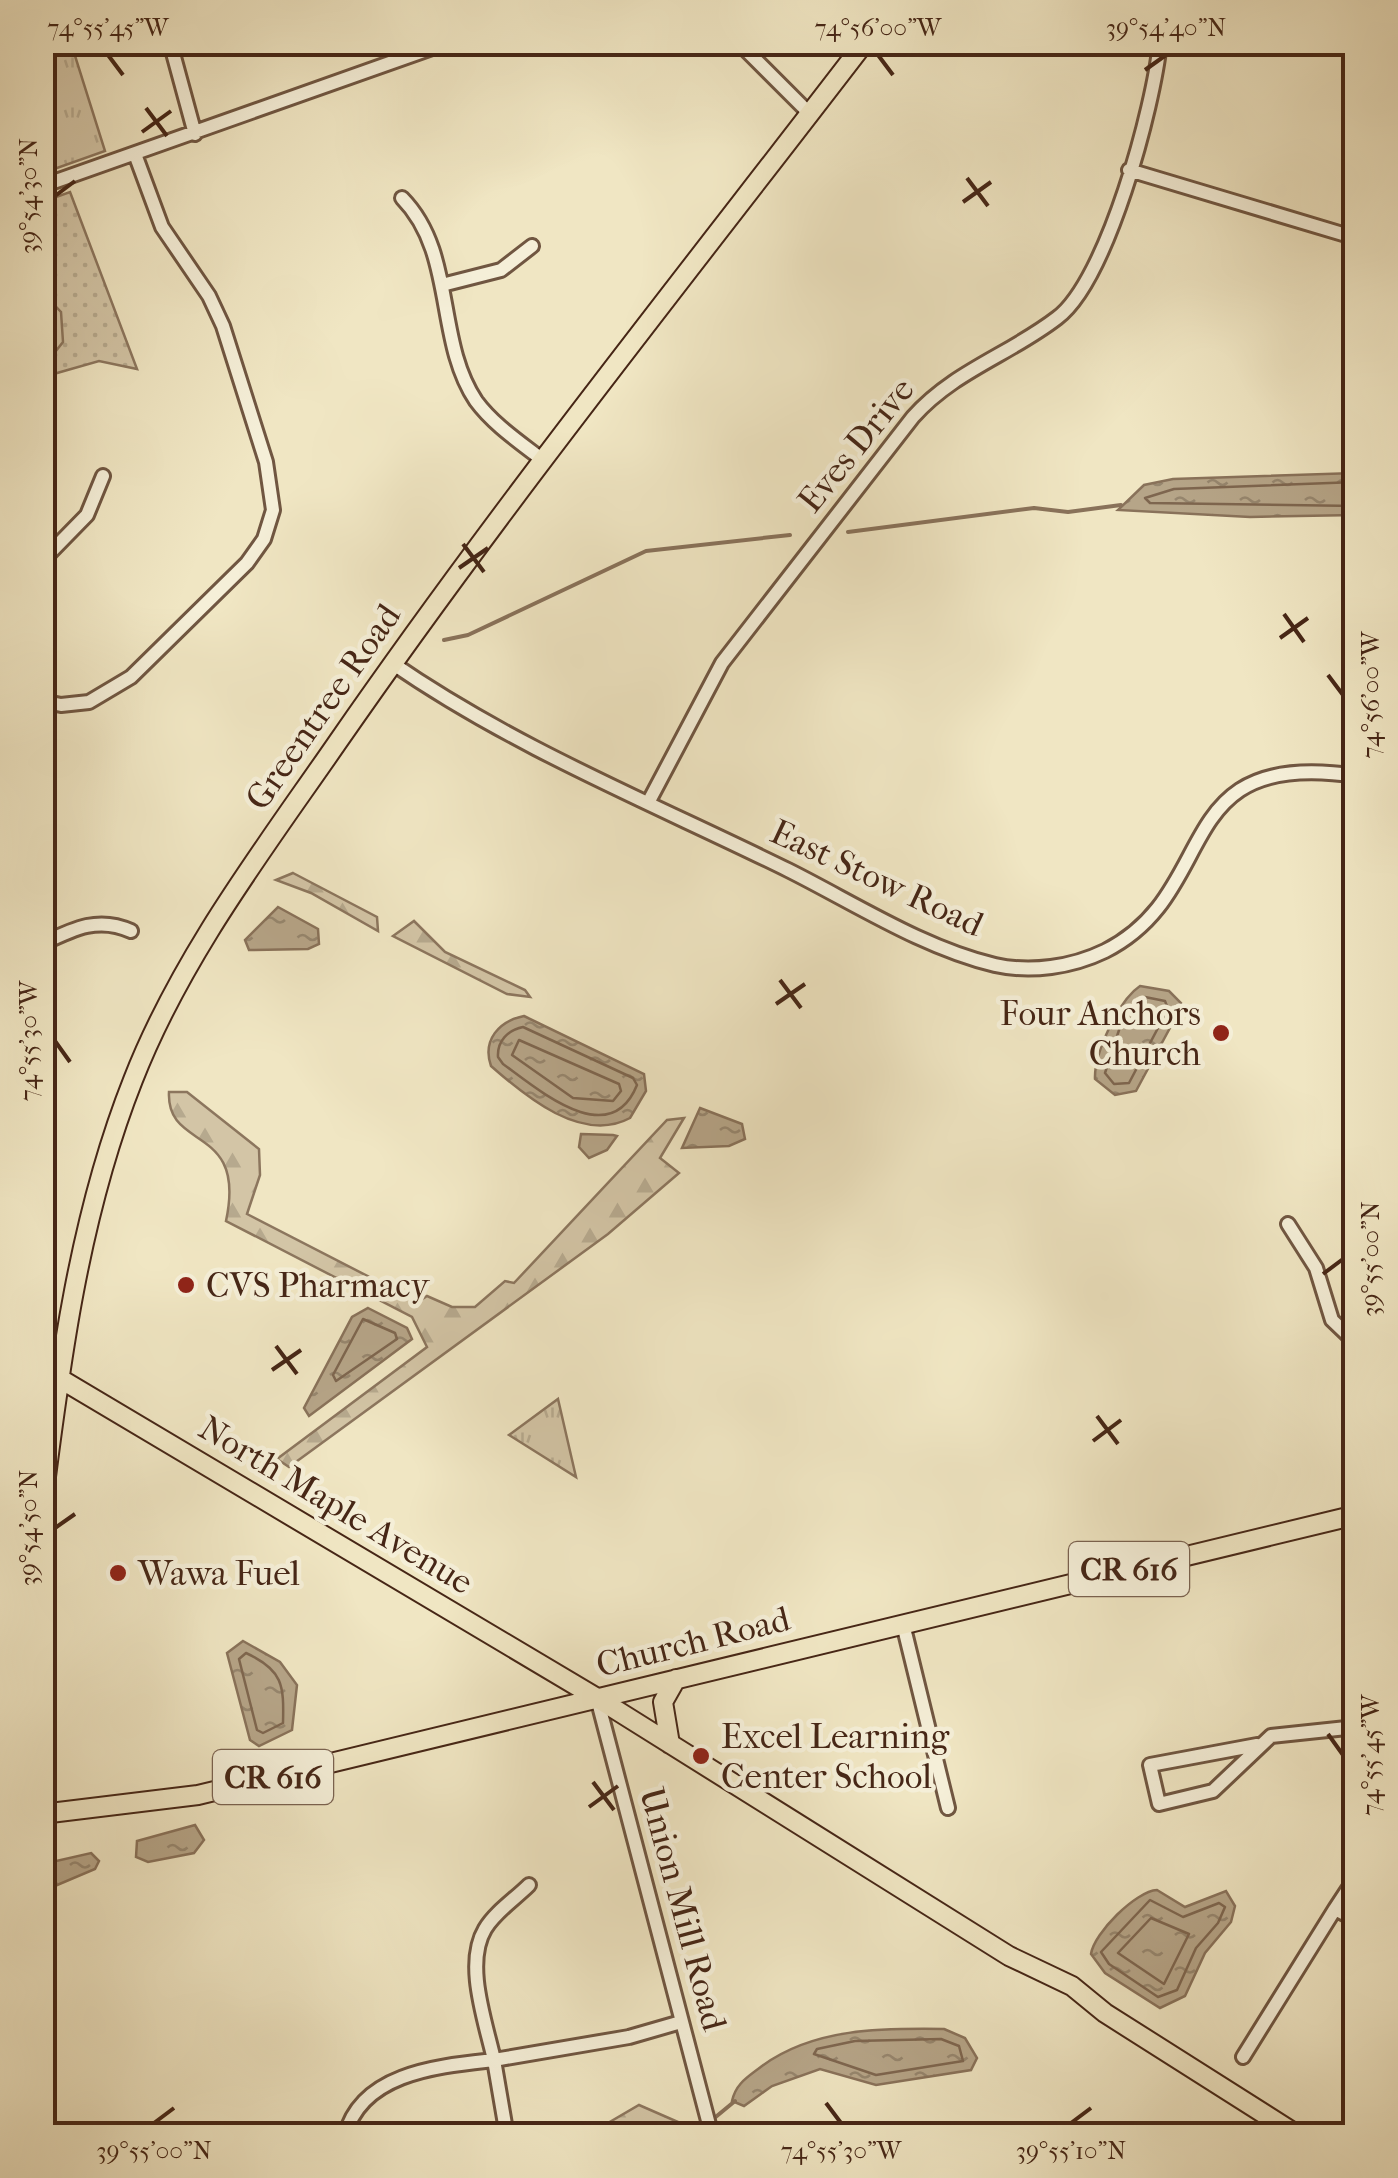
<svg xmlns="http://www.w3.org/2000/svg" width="1398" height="2178" font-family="'IM FELL French Canon',serif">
  <defs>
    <pattern id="grass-tufts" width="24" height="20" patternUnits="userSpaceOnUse" patternTransform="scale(2.5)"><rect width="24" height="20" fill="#d3c5a6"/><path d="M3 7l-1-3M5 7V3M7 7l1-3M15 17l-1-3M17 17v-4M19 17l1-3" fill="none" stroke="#b6a98e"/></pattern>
    <pattern id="forest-firs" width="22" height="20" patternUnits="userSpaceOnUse" patternTransform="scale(2.5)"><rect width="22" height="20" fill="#d3c5a6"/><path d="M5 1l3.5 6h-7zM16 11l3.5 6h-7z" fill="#b6a98e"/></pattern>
    <pattern id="park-dots" width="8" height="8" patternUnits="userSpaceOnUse" patternTransform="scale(2.5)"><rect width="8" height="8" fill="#d3c5a6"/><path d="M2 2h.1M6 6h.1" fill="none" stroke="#b6a98e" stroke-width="1.8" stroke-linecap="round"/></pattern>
    <pattern id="water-ripples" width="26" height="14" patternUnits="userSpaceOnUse" patternTransform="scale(2.5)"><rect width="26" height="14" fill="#b6a588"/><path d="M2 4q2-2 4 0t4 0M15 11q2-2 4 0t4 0" fill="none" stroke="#96866e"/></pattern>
  </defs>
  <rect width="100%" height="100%" fill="#f0e6c3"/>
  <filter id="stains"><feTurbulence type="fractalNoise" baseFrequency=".002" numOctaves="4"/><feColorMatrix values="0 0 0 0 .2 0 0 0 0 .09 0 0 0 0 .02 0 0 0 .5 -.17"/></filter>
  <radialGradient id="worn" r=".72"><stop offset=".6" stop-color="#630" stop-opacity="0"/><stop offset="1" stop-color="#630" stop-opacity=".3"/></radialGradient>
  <!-- grass -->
  <path fill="url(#grass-tufts)" stroke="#8c765e" stroke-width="2.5" d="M42 43H71L105 151 43 173Z
    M558 1399 576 1477 509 1435Z"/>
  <!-- forest -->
  <path fill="url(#forest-firs)" stroke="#8c765e" stroke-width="2.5" d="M293 873 377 917 378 931 311 893 276 880Z
    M414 921 445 952 525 990 530 997 507 994 393 936Z
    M169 1092H187L259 1149 260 1175 247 1214 418 1302 427 1296 452 1307H475L505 1281 514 1283 667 1120 684 1118 660 1158 679 1173 608 1234 289 1467 277 1459 427 1347 412 1317 226 1221C247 1123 166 1152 169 1092Z
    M639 2105 694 2129 696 2135H595L596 2130Z"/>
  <!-- park -->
  <path fill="url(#park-dots)" stroke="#8c765e" stroke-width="2.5" d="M70 192 137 369 99 361 43 377 42 202Z"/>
  <!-- pitch -->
  <path fill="#d3c5a6" stroke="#8c765e" stroke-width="2.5" d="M43 293 61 312 63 342 43 367Z"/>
  <!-- water -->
  <path fill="url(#water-ripples)" stroke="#89725a" stroke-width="2.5" d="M1355 473V515L1250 517 1118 510 1144 485 1173 479Z
    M278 907 318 929 319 944 308 949 249 950 245 940Z
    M1140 986 1169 991 1181 1003 1178 1013 1136 1091 1115 1095 1095 1079C1094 1053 1119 1000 1140 986Z
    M524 1016 644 1074 646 1091 630 1118C582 1144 525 1096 491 1066 482 1040 499 1021 524 1016Z
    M700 1108 742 1124 745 1139 729 1146 682 1148Z
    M581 1134 613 1135 617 1136 607 1150 589 1158 579 1147Z
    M368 1308 407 1328 412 1339 309 1416 304 1408 352 1317Z
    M243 1641 280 1662 297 1685 292 1730 259 1746 250 1740 227 1653Z
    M195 1825 204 1840 194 1853 148 1862 136 1857 137 1841Z
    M91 1853 99 1861 95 1869 43 1891V1864Z
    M1157 1890 1185 1907 1226 1891 1235 1906 1231 1922 1205 1953 1185 1996 1160 2008 1105 1973 1091 1954C1094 1933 1136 1891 1157 1890Z
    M944 2029 965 2038 977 2058 971 2070 876 2085 820 2069 772 2086 744 2106 732 2101C736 2083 748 2077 762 2066 814 2028 881 2028 944 2029Z"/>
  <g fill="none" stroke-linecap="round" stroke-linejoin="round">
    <!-- shore -->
    <path stroke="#7e664f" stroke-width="2.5" d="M1356 482 1174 489 1145 498 1150 503 1356 506
      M1145 997 1165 1001 1168 1009 1129 1083 1114 1084 1105 1073 1121 1024Z
      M523 1027 633 1078 637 1085C610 1152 539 1090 503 1064L498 1057C497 1041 508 1030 523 1027Z
      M519 1040 619 1084 621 1091 613 1101 573 1098 512 1055Z
      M363 1319 395 1333 397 1339 336 1381 333 1375Z
      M246 1653C283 1670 284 1685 283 1723L263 1733 257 1730 239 1659Z
      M1150 1900 1183 1917 1219 1903 1225 1907 1218 1923 1196 1948 1177 1990 1158 1997 1109 1964 1101 1952Z
      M1151 1918 1189 1934 1164 1984 1118 1953Z
      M941 2039 959 2046 963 2061 876 2075 814 2054 817 2049 855 2041Z"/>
    <!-- stream -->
    <path stroke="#89725a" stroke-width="4" d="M848 532 1034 508 1068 512 1121 505
      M444 640 468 635 646 551 790 535
      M712 2120 735 2101
      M693 2136 705 2126"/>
    <!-- minor casing -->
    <g stroke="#705641" stroke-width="18">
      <path id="minor" d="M170 42 195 134
        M738 42 810 114
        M1129 170 1356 238
        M42 186 449 42
        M402 198C456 253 435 340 476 401 493 424 518 441 540 458
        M442 285 501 270 532 246
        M42 561 87 515 103 476
        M392 663C515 748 654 804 788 870 854 903 923 948 995 965 1031 973 1072 967 1105 951 1224 891 1166 747 1356 776
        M42 701 61 705 89 702 131 677 247 563 264 539 273 510 266 462 223 326 209 296 162 227 135 154
        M648 803 722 663 913 417C954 371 1009 355 1057 318 1107 281 1154 106 1160 42
        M42 944C73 929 98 916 131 931
        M1288 1224 1316 1268 1332 1320 1356 1343
        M903 1624 948 1808
        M597 1698 712 2136
        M1257 1745 1150 1765 1159 1804 1213 1791 1271 1736 1356 1727
        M529 1885C515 1899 495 1912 485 1929 464 1964 486 2023 494 2060L629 2037 681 2022
        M1335 1909 1356 1877
        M1243 2057 1335 1909 1356 1920
        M345 2136C361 2072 440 2066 494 2060L507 2136"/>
    </g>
    <!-- major casing -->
    <g stroke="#462616" stroke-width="22">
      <path id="major" d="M42 1368 597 1698 1009 1956 1072 1986 1105 2013 1299 2136
        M42 1508C60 1364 79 1216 133 1080 181 957 263 850 337 743 504 502 687 274 865 42
        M670 1744 663 1702 676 1679
        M42 1814 198 1795 1356 1515"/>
    </g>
    <!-- minor -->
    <use href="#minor" stroke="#f5efd8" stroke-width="12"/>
    <!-- major -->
    <use href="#major" stroke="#f0e6c3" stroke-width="18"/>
  </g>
  <!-- ticks -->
  <path fill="none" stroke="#462616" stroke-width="4" d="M108 55 123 75M878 55 893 75M1145 70 1166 55M146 108 167 136M142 132 171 111M967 178 988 206M55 196 75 181M963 202 991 182M463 544 484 572M459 568 488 548M1284 614 1304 642M1280 638 1308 618M1328 675 1343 695M780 980 801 1008M776 1004 805 984M55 1041 70 1062M1323 1274 1343 1259M276 1346 297 1374M272 1370 301 1350M1097 1416 1118 1444M1093 1441 1121 1420M55 1528 75 1514M1328 1734 1343 1755M593 1782 614 1810M589 1807 618 1786M826 2103 841 2123M154 2123 174 2108M1071 2123 1091 2108"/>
  <!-- markers -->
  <g fill="#8f2418" stroke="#f5efd8" stroke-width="4">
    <circle cx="1221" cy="1033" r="10"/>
    <circle cx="186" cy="1285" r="10"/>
    <circle cx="118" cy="1573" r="10"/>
    <circle cx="701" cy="1756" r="10"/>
  </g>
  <g text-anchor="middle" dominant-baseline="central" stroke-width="9" stroke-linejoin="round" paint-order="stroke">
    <!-- shield labels -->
    <g fill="#f5efd8" stroke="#7a6250" stroke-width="2.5">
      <rect x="1069" y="1542" width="120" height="54" rx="8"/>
      <rect x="213" y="1750" width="120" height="54" rx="8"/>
    </g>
    <g font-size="32" font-weight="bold" fill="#462616">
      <text x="1129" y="1569">CR 616</text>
      <text x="273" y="1777">CR 616</text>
    </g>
    <!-- street labels -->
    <g font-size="35" fill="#462616" stroke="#f5efd8">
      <text transform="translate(856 445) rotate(-51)">Eves Drive</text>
      <text transform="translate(323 707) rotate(-55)">Greentree Road</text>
      <text transform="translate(877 878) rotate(25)">East Stow Road</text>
      <text transform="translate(336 1505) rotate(31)">North Maple Avenue</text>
      <text transform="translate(693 1642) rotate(-14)">Church Road</text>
      <text transform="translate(683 1909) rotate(75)">Union Mill Road</text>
    </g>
    <!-- poi labels -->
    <g font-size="35" fill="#462616" stroke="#f5efd8" text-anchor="start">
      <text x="1201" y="1013" text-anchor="end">Four Anchors<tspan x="1201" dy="40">Church</tspan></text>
      <text x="206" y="1285">CVS Pharmacy</text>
      <text x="138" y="1573">Wawa Fuel</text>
      <text x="721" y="1736">Excel Learning<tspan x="721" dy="40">Center School</tspan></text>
    </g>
  </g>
  <!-- margin -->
  <rect width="1398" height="2178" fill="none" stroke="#f0e6c3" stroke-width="110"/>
  <rect x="55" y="55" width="1288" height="2068" fill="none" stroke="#462616" stroke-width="4"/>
  <g font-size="25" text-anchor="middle" fill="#462616">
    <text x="108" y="36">74°55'45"W</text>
    <text x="878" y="36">74°56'00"W</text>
    <text x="1166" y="36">39°54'40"N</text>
    <text transform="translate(28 196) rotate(-90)" y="9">39°54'30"N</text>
    <text transform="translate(1370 695) rotate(-90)" y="9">74°56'00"W</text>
    <text transform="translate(28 1041) rotate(-90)" y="9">74°55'30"W</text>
    <text transform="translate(1370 1259) rotate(-90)" y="9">39°55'00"N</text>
    <text transform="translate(28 1528) rotate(-90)" y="9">39°54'50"N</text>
    <text transform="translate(1370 1755) rotate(-90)" y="9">74°55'45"W</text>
    <text x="154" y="2159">39°55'00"N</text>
    <text x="841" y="2159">74°55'30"W</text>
    <text x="1071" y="2159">39°55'10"N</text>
  </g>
  <rect width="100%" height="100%" filter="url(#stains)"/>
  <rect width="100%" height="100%" fill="url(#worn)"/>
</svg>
